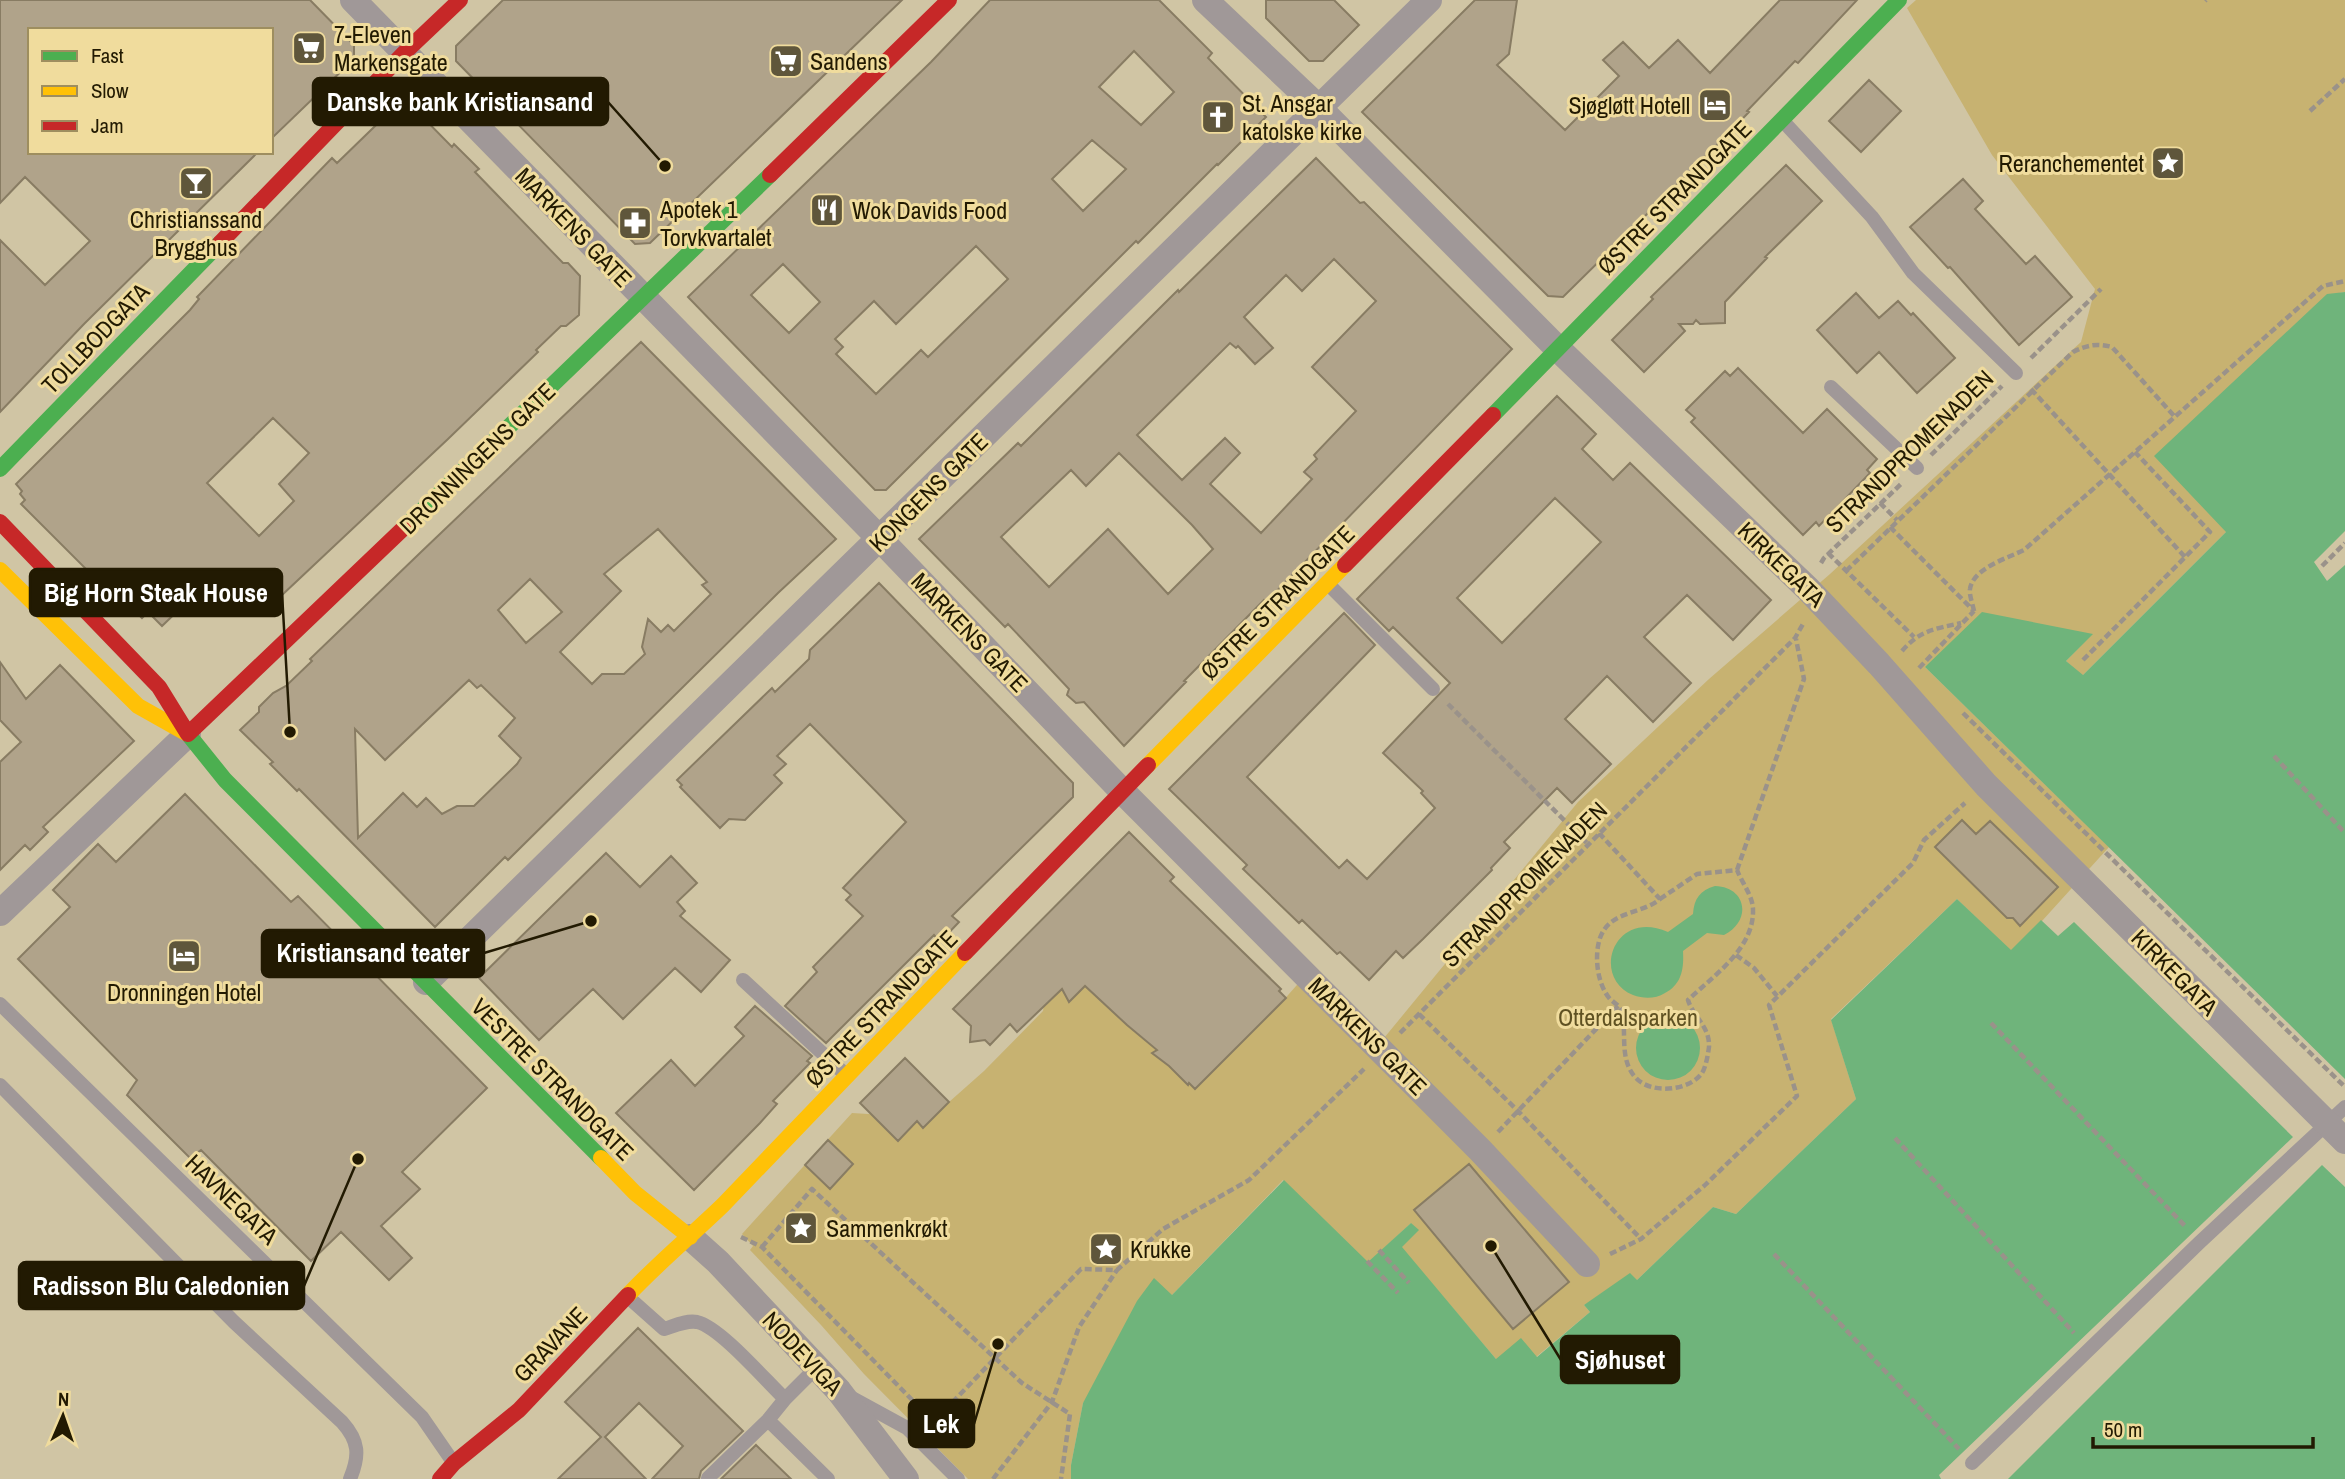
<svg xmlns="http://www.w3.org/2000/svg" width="2345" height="1479" font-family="'Archivo Narrow',sans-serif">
  <rect width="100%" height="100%" fill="#d0c5a4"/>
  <!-- green -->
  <path fill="#c7b271" d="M1916 0H2345V292L2327 295 2226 532 2082 676 2066 661 2092 634 1925 667 2109 847 2042 921 2011 951 1957 899 1831 1019 1856 1099 1736 1214 1713 1207 1637 1280 1584 1305 1590 1312 1536 1357 1496 1359 1401 1247 1411 1223 1368 1263 1283 1180 1172 1295 1083 1403 1071 1465V1479H968L864 1374 821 1325 750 1250 753 1246 742 1234 852 1113 931 1118 984 1071 1043 1011 1050 967 1091 990 1196 1084 1281 1003 1304 977 1375 1049 1578 802 1709 679 1830 574 2081 342 2095 289 1992 155 1907 8Z"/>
  <!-- water -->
  <path fill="#6fb47b" d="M2345 292V531L2314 562 2327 581 2345 565V1079L1925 667 1982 612 2093 634 2066 661 2083 675 2226 532 2154 456 2327 294Z
    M1715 886C1747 887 1752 921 1724 935L1707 933 1683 951C1684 968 1682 984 1665 993 1655 999 1644 999 1633 995 1590 977 1614 908 1668 932L1693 914C1694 899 1700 890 1715 886Z
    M1957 899 2011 950 2041 920 2058 936 2074 922 2293 1137 1939 1475 1941 1479H1071V1465L1083 1403 1137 1301 1154 1278 1172 1295 1284 1180 1368 1262 1411 1223 1419 1230 1402 1247 1496 1359 1521 1338 1537 1357 1590 1312 1584 1305 1630 1273 1637 1280 1713 1207 1736 1214 1856 1099 1831 1020Z
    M1636 1048a32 32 0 1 1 64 0a32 32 0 1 1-64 0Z
    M2322 1165 2345 1187V1479H2008Z"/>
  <!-- building -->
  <path fill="#b0a38a" stroke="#887c63" stroke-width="2" fill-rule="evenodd" d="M0 0H310L354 45V59L271 139V30H30V152H258L84 324 0 412V240L45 285 90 241 25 177 0 203Z
    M503 0H902L650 243 635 244 456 61V46Z
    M990 0H1159L1212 53 1208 58 1266 117 1218 165 1217 164 1138 243 1136 241 886 490H875L688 297 931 62ZM1134 51 1174 92 1141 125 1099 87ZM1092 140 1126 169 1083 211 1052 179ZM976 246 1008 279 928 357 921 350 876 394 836 354 843 347 835 339 874 301 896 324ZM783 264 820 302 789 333 751 295Z
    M1266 0H1334L1359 25 1323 61H1309L1266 18Z
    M1475 0H1517L1509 54 1497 65 1565 130 1619 76 1603 60 1623 42 1649 68 1678 40 1710 73 1780 0H1857L1798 63 1795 61 1747 111 1749 112 1720 142 1563 297 1548 296 1362 112Z
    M1869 80 1901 111 1861 152 1829 121Z
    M404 98 452 147 454 144 479 169 475 172 563 263H568L580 276 579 315 566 326H561L536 350 538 352 448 439 265 611 250 595 246 599 220 570 162 626 148 612 142 618 132 608 128 611 21 504 25 500 20 494 22 491 16 484 190 310 199 299 197 297 332 158 337 163ZM273 418 309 453 279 484 294 501 259 536 207 483Z
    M1316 158 1360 203 1364 202 1512 349 1266 602 1264 600 1184 681 1186 682 1124 746 1084 702 1076 703 1067 695 1069 689 1008 624 1005 627 919 539 1018 443 1021 446 1178 290 1179 292ZM1334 259 1376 301 1312 367 1356 411 1314 455 1317 459 1304 472 1312 479 1261 533 1210 484 1240 453 1225 438 1182 480 1137 435 1230 343 1236 348 1238 346 1255 364 1273 348 1244 317 1286 275 1302 291ZM1119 453 1192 525 1213 549 1168 594 1108 529 1049 587 1001 537 1071 470 1086 486Z
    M1786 165 1822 201 1765 257 1767 258 1725 302V323L1700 324 1696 320 1693 324H1679L1685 331 1644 372 1612 340 1653 299 1651 297Z
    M1963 179 1983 201 1975 209 2026 264 2035 256 2072 297 2019 345 1950 267 1948 268 1910 227Z
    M1856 293 1879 318 1898 301 1911 315 1913 313 1955 358 1917 393 1879 352 1857 373 1817 330Z
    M641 342 836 539 778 593 508 860 505 857 435 927 299 789 297 791 270 764 273 762 240 730 259 712V707L273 693 286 686 312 661 310 659 420 553ZM658 529 707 582 702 585 711 594 674 631 668 625 661 632 648 619 642 647 645 654 624 674H602L592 684 560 652 621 591 604 574ZM530 579 562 612 526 643 498 610ZM469 680 477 688 481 685 515 718 499 736 521 758 517 764 474 806H457L442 814 426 798 417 807 403 793 358 838 355 729 385 760Z
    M1738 368 1803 433 1827 409 1877 459 1867 470 1870 473 1819 526 1816 522 1803 535 1691 422 1695 418 1686 410 1725 371 1730 376Z
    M1557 396 1596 434 1582 449 1613 480 1630 463 1771 600 1733 640 1687 595 1644 637 1691 683 1653 722 1607 676 1565 719 1611 764 1572 803 1557 788 1504 842 1510 848 1491 868 1492 870 1423 939 1403 958 1396 951 1369 980 1340 952 1337 954 1302 920 1299 923 1243 869 1247 865 1169 789 1344 613 1375 645 1247 777 1339 868 1347 860 1367 879 1435 808 1421 793 1423 791 1383 753 1450 683 1393 627 1389 631 1357 599ZM1555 498 1601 542 1502 643 1457 598Z
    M879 583 1073 783V797L952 916 959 922 940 942 934 935 826 1043 785 1006 817 972 813 967 863 916 846 900 851 895 843 888 906 822 810 724 777 756 786 764 774 775 782 783 745 820 729 819 720 828 680 787 682 785 677 780 772 688 775 692 809 659 810 650Z
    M0 662 26 699 60 665 134 741 43 827 48 832 30 850 25 845 0 870V762L21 742 0 720Z
    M185 794 291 902 298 896 487 1088 402 1172 420 1189 381 1226 412 1258 389 1280 341 1232 311 1261 201 1150 190 1158 127 1095 137 1080 18 959 70 907 53 890 98 844 116 862Z
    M1962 820 1976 834 1990 821 2058 887 2020 926 2013 918H2007L1935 847Z
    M1129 832 1174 877 1170 881 1281 989 1279 991 1286 998 1195 1089 1189 1083 1188 1085 1169 1066 1152 1053 1157 1050 1127 1025 1085 986 1069 1002 1062 989 1017 1032 1010 1024 990 1045 985 1040 970 1042 971 1026 953 1009Z
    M606 853 640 887 671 856 697 883 677 902 685 911 680 916 730 960 701 992 675 968 623 1019 593 989 539 1040 479 978Z
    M755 1006 812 1056 807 1061 810 1063 773 1101 777 1104 760 1123 694 1190 616 1113 671 1060 695 1086 744 1036 735 1027Z
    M905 1058 949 1102 923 1128 917 1121 898 1141 860 1103Z
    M828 1140 853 1164 830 1189 805 1165Z
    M1469 1164 1569 1282 1513 1329 1414 1210Z
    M638 1328 743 1431 701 1471 699 1479H652L683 1446 639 1403 605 1437 646 1479H558L601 1437 565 1402Z
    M756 1445 791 1479H721Z"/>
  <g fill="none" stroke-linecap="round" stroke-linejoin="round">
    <!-- path -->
    <path stroke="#9a928a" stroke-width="4.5" stroke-dasharray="7 3.5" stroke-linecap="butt" d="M2205 1 2206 0
      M2310 111 2345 79
      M2031 358 2101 289
      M2031 389 2185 557
      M1931 455 2002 386
      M1880 503 1897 520
      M1890 527 1973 610
      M1828 553 1914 637
      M1821 563 1824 558 1902 483
      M2322 566 2345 543
      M1846 571 2073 352C2087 345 2097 343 2112 347L2175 417
      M1974 611C1973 605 1969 595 1970 589 1973 568 2008 558 2024 550L2323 286 2345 281
      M1902 651C1920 630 1935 629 1961 623
      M2083 660 2210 532 2135 452
      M1919 668 1974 611
      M1448 704 1588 844
      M1963 713 2345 1087
      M2274 756 2345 833
      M1599 833 1660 899C1641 915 1610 910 1600 938 1594 956 1597 984 1610 999 1614 1003 1619 1005 1621 1010 1628 1031 1618 1057 1635 1077 1650 1095 1690 1091 1702 1073 1706 1067 1708 1054 1709 1047 1710 1026 1693 1017 1688 1000 1713 976 1754 949 1753 910 1753 896 1742 883 1737 870L1697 874 1660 899
      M1737 870 1804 679 1796 639
      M1736 955 1754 968 1777 996
      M1419 1014 1518 1111 1641 1239
      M1991 1023 2185 1226
      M1400 1033 1795 638 1803 624
      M1498 1132 1618 1006
      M1895 1138 2074 1333
      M741 1237 762 1247 922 1410
      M762 1247 812 1189 1022 1383 1070 1414 1061 1479
      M1379 1250 1409 1283
      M1610 1254 1641 1239 1704 1186 1797 1096 1769 1005 1913 863 1924 840 1965 803
      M1774 1254 1959 1449
      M1367 1261 1398 1293
      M925 1416 945 1410 1081 1269 1117 1270 1163 1229 1249 1180 1364 1069
      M993 1479 1052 1402 1079 1327 1117 1270"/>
    <!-- lane -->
    <path stroke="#a09898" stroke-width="14" d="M1782 120 1872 217 1913 273 2016 373
      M1831 387 1917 468
      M1328 584 1433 689
      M743 980 846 1075
      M0 1004 422 1417 453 1462
      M0 1085 234 1322 342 1422C359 1441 360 1455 350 1479
      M628 1297 664 1329C674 1326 686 1320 697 1322 720 1327 766 1381 785 1399
      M852 1398 907 1428 958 1479
      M768 1420 828 1479
      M1972 1463 2200 1242 2345 1107
      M708 1478 768 1420 785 1399 817 1367"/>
    <!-- street -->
    <path stroke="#a09898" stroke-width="26" d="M353 0 880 539 1122 791 1480 1150 1587 1264
      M1205 0 1318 107 1557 348 1808 589 1879 664 1986 785 2345 1141
      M0 913 188 734
      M426 982 1429 0
      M690 1237 718 1262 839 1391 906 1479"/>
    <!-- fast -->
    <path stroke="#4caf50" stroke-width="16" d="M1493 415 1899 0
      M0 469 220 243
      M409 523 770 175
      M188 734 225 780 601 1158"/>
    <!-- slow -->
    <path stroke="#ffc107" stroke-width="16" d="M0 570 138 706 186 733
      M1148 765 1345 565
      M601 1158 635 1193 690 1237
      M628 1295C658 1263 692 1235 723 1205L965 953"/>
    <!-- jam -->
    <path stroke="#c62828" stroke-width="16" d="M770 175 949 0
      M220 243 404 53 460 0
      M0 522 159 687 188 734
      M1345 565 1493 415
      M188 734 409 523
      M965 953 1148 765
      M440 1479 454 1463 519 1410 628 1295"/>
  </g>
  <!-- icons -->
  <defs>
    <g id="supermarket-square" transform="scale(1.75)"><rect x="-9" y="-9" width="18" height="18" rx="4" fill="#5f563b" stroke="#f0dc9d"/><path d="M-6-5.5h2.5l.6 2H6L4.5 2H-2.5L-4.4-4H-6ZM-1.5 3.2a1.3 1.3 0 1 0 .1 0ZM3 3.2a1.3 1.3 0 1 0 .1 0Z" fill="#fff"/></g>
    <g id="hotel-square" transform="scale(1.75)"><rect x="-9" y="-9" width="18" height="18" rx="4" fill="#5f563b" stroke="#f0dc9d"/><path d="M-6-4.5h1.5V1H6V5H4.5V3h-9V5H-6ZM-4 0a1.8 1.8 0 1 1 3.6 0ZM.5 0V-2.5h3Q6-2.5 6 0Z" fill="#fff"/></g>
    <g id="church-square" transform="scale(1.75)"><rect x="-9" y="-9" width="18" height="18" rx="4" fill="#5f563b" stroke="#f0dc9d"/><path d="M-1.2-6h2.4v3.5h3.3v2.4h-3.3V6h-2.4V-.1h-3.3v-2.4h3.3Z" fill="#fff"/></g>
    <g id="sight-square" transform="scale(1.75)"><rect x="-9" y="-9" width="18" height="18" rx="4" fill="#5f563b" stroke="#f0dc9d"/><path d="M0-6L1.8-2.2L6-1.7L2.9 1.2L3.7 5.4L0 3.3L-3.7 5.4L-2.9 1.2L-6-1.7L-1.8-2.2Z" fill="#fff"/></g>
    <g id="bar-square" transform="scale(1.75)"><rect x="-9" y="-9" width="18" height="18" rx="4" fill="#5f563b" stroke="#f0dc9d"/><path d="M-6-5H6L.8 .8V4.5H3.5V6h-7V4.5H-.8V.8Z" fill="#fff"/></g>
    <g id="restaurant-square" transform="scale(1.75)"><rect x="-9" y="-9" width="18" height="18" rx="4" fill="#5f563b" stroke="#f0dc9d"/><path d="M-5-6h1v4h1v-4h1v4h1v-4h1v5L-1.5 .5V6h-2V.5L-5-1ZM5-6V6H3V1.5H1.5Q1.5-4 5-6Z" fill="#fff"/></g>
    <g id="pharmacy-square" transform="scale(1.75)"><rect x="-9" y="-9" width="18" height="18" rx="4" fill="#5f563b" stroke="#f0dc9d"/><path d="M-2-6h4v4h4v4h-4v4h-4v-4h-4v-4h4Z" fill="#fff"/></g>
  </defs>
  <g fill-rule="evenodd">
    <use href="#supermarket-square" x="309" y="48"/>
    <use href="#supermarket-square" x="786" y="61"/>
    <use href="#hotel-square" x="1715" y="105"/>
    <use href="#church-square" x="1218" y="117"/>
    <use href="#sight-square" x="2168" y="163"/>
    <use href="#bar-square" x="196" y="183"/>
    <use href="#restaurant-square" x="827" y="210"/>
    <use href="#pharmacy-square" x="635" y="223"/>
    <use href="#hotel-square" x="184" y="956"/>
    <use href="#sight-square" x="801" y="1228"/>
    <use href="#sight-square" x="1106" y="1249"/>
  </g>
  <g text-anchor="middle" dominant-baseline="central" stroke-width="6" stroke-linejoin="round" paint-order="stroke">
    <!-- poi labels -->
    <g font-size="24" fill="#221a02" stroke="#f0dc9d" text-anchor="start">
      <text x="334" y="34">7-Eleven<tspan x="334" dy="28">Markensgate</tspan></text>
      <text x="810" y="61">Sandens</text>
      <text x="1242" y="103">St. Ansgar<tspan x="1242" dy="28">katolske kirke</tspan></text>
      <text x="1690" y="105" text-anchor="end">Sjøgløtt Hotell</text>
      <text x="2144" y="163" text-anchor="end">Reranchementet</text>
      <text x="660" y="209">Apotek 1<tspan x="660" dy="28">Torvkvartalet</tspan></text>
      <text x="852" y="210">Wok Davids Food</text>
      <text x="196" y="219" text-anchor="middle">Christianssand<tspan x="196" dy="28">Brygghus</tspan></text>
      <text x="184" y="992" text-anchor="middle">Dronningen Hotel</text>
      <text x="826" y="1228">Sammenkrøkt</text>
      <text x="1130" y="1249">Krukke</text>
    </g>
    <!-- street labels -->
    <g font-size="24" fill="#221a02" stroke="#f0dc9d">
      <text transform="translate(1674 197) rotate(-45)">ØSTRE STRANDGATE</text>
      <text transform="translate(574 227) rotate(46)">MARKENS GATE</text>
      <text transform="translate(95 338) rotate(-46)">TOLLBODGATA</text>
      <text transform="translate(1909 451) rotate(-44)">STRANDPROMENADEN</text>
      <text transform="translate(477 458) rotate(-44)">DRONNINGENS GATE</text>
      <text transform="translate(928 492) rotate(-45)">KONGENS GATE</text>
      <text transform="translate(1782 564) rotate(44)">KIRKEGATA</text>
      <text transform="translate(1277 602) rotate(-45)">ØSTRE STRANDGATE</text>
      <text transform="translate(970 632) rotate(46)">MARKENS GATE</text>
      <text transform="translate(1524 884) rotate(-45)">STRANDPROMENADEN</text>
      <text transform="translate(2175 972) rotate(45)">KIRKEGATA</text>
      <text transform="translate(881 1008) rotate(-46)">ØSTRE STRANDGATE</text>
      <text transform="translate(1368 1036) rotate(45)">MARKENS GATE</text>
      <text transform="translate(553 1079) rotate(45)">VESTRE STRANDGATE</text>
      <text transform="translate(232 1199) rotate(44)">HAVNEGATA</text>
      <text transform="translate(550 1344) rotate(-46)">GRAVANE</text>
      <text transform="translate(803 1353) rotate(47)">NODEVIGA</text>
    </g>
    <!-- park labels -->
    <g font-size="24" fill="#5f5122" stroke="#f0dc9d">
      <text x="1628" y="1017">Otterdalsparken</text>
    </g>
  </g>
  <!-- callouts -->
  <path fill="none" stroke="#221a02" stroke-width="2.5" d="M665 166L608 102M290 732L282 593M591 921L484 953M358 1159L304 1286M1491 1246L1561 1360M998 1344L974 1424"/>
  <g fill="#221a02" stroke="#f0dc9d" stroke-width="2.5">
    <circle cx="665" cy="166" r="7"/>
    <circle cx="290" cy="732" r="7"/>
    <circle cx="591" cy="921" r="7"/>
    <circle cx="358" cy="1159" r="7"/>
    <circle cx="1491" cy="1246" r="7"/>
    <circle cx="998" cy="1344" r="7"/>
  </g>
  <g fill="#221a02" stroke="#221a02" stroke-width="2.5">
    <rect x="313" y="78" width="295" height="47" rx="7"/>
    <rect x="30" y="569" width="252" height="47" rx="7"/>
    <rect x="262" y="930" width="222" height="47" rx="7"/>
    <rect x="19" y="1262" width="285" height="47" rx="7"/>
    <rect x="1561" y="1336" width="118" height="47" rx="7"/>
    <rect x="909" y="1400" width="65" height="47" rx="7"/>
  </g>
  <g font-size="26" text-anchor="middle" font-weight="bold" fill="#fff">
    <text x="460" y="111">Danske bank Kristiansand</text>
    <text x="156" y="602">Big Horn Steak House</text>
    <text x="373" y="962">Kristiansand teater</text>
    <text x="161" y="1295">Radisson Blu Caledonien</text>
    <text x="1620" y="1369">Sjøhuset</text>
    <text x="941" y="1433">Lek</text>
  </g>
  <!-- legend -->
  <rect x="28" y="28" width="245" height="126" fill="#f0dc9d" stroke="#9e8e5f" stroke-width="2"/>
  <rect x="42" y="51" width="35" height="10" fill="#4caf50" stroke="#9e8e5f" stroke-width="2"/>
  <text x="91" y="63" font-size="21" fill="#221a02">Fast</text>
  <rect x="42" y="86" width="35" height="10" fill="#ffc107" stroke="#9e8e5f" stroke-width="2"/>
  <text x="91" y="98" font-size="21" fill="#221a02">Slow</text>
  <rect x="42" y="121" width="35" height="10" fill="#c62828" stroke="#9e8e5f" stroke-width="2"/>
  <text x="91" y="133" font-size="21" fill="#221a02">Jam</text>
  <!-- north arrow -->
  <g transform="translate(63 1416) rotate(2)" stroke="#f0dc9d" stroke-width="5" paint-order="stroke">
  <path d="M0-5L12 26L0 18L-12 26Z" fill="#221a02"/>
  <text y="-10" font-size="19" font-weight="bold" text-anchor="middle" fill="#221a02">N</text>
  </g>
  <!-- scale -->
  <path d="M2093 1437v10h220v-10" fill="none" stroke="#221a02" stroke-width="3.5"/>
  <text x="2104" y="1437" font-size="21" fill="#221a02" stroke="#f0dc9d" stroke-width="5" paint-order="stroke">50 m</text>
</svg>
